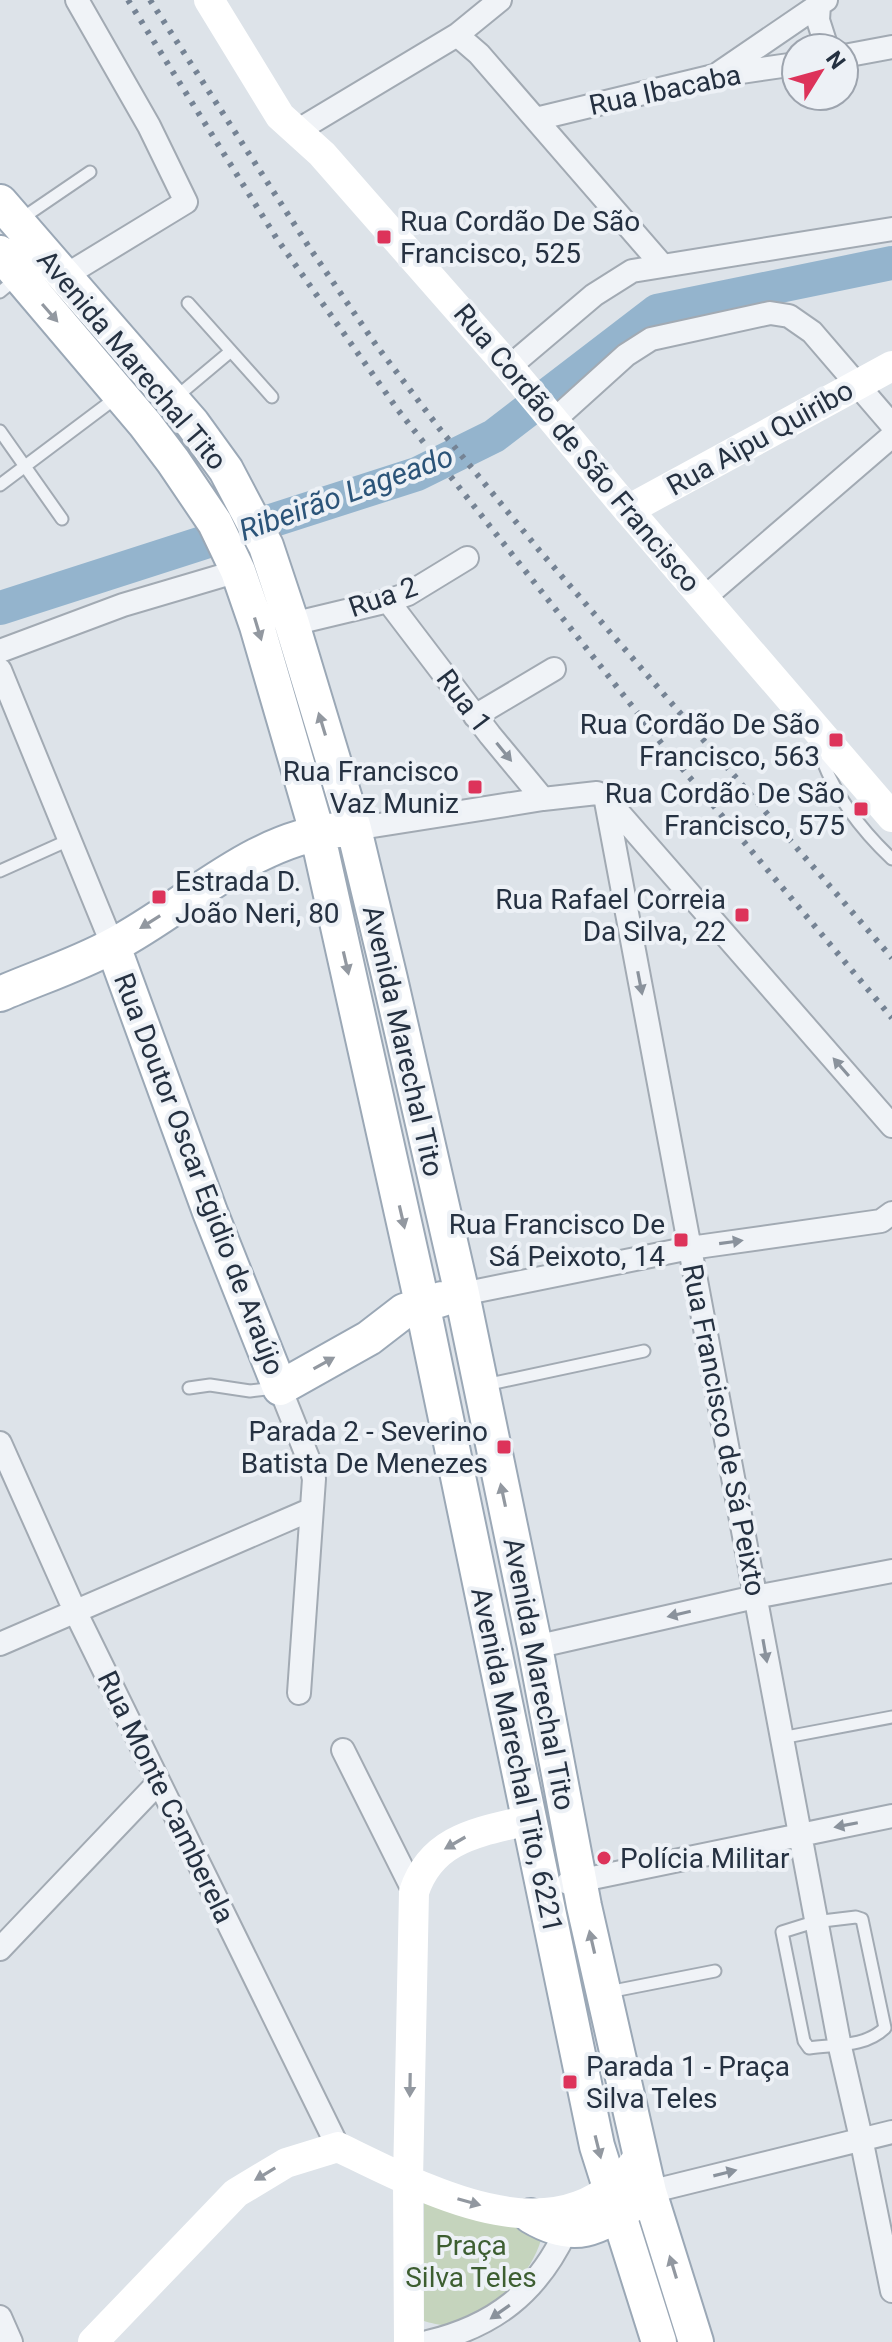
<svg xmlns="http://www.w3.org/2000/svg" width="892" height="2342" font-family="Roboto,sans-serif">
  <rect width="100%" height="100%" fill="#dde3e9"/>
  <!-- green -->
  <path fill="#c5d4bd" d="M424 2203 532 2225 541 2240C530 2277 489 2320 449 2325 441 2326 431 2323 424 2321Z"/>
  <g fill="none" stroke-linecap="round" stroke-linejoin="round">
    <!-- river -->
    <path stroke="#94b4cd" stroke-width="34" d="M0 608 417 474 494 436 657 311 892 263"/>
    <!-- lane casing -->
    <g stroke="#a2aab3" stroke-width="15">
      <path id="lane" d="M21 219 90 172
        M0 292 16 279
        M188 303 272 397
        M175 398 231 351
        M0 431 62 519
        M0 485 117 397
        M817 744C830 789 858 827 892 859
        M0 871 69 840
        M485 1385 644 1351
        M189 1388 210 1385 250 1391 275 1388
        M781 1738 892 1717
        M856 1917 862 1919 885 2028C864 2048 834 2044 809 2048L804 2041 782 1932 814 1922Z
        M608 1992 715 1971"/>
    </g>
    <!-- street casing -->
    <g stroke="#a2aab3" stroke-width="26">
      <path id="street" d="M819 5 818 20 827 48
        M457 35 479 54 662 265
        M844 56 892 47
        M719 73 826 0
        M536 119 714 76 796 64
        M297 131 457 35 500 0
        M63 277 186 202 149 126 77 0
        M509 367 594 295 632 271 892 229
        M554 420 626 355 651 339 770 313 789 316 812 332 892 425
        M704 598 892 436
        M388 601 490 735 543 799
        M292 624 388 601 408 594 467 558
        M0 651 123 605 238 571
        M0 670 113 946
        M475 716 554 669
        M605 796 840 2047 861 2138 892 2291
        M605 797 892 1126
        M354 829 543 799 597 793 605 796
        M462 1294 690 1248 881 1221 892 1213
        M280 1388 310 1463 314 1479 299 1693
        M0 1443 75 1611 338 2147
        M0 1644 310 1510
        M535 1647 755 1597 892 1571
        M343 1750 414 1892
        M568 1883 892 1816
        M0 1949 158 1783
        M649 2192 892 2132
        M0 2317 11 2342
        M428 2342C494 2326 537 2293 566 2231"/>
    </g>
    <!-- primary casing -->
    <g stroke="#9ba8b6" stroke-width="38">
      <path id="primary" d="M0 202 192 423 226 470 266 546 292 624 354 829 390 979 462 1294 535 1647 584 1906 649 2192 696 2342
        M0 253 145 424 173 461 215 523 238 571 257 626 317 832 422 1303 597 2146 659 2342
        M113 946 210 1212 280 1388 369 1338 404 1311 442 1299
        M0 994C37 978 77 965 112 946 187 907 250 839 338 830
        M531 2216C575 2242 597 2229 636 2202"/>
    </g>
    <!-- lane -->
    <use href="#lane" stroke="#f0f3f7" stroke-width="11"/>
    <!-- street -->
    <use href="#street" stroke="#f0f3f7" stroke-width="22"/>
    <!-- secondary -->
    <path stroke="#fff" stroke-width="30" d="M209 0 280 116 322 154 509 367 628 510 892 817
      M628 510 892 366
      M93 2342 236 2193 286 2163 338 2147C431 2192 566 2267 640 2155
      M409 2342 408 2180 414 1892C432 1837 480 1832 529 1820"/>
    <!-- primary -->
    <use href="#primary" stroke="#fff" stroke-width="34"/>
    <!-- rail -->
    <path stroke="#758394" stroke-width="6" stroke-dasharray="4 8" stroke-linecap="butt" d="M128 0 277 239 398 410 670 754 892 1018
      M150 0 309 247 376 345 439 428 539 550 892 958"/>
  </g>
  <!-- one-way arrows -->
  <defs><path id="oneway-solid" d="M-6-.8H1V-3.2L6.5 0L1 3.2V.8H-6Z" transform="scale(2)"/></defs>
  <g fill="#9298a0">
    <use href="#oneway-solid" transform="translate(50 313) rotate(49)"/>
    <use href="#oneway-solid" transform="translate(258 629) rotate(73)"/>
    <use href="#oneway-solid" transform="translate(322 724) rotate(-107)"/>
    <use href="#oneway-solid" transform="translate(150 922) rotate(148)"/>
    <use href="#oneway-solid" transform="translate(346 963) rotate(77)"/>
    <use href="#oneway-solid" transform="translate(402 1217) rotate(77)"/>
    <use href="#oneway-solid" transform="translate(324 1363) rotate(-29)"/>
    <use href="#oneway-solid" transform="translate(503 1495) rotate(-102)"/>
    <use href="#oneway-solid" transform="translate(455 1843) rotate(150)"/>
    <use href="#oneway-solid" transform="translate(592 1942) rotate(-103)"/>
    <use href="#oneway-solid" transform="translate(410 2085) rotate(91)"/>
    <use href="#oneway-solid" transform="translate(598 2147) rotate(76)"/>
    <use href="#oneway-solid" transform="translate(265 2174) rotate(149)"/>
    <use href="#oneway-solid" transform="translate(469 2202) rotate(16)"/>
    <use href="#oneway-solid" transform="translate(673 2267) rotate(-107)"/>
  </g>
  <g fill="#8a929c">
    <use href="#oneway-solid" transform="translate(504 752) rotate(51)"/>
    <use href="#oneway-solid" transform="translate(640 983) rotate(79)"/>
    <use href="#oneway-solid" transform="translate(841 1067) rotate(-131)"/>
    <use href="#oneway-solid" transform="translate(731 1242) rotate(-8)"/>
    <use href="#oneway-solid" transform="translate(679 1614) rotate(167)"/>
    <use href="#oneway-solid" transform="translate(765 1651) rotate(80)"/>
    <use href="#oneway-solid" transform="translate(846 1825) rotate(169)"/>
    <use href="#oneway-solid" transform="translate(725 2173) rotate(-14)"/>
    <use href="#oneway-solid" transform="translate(500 2312) rotate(145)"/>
  </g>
  <!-- markers -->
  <g fill="#dd335a" stroke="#edf1f6" stroke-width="3">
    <rect x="376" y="229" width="16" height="16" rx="4"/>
    <rect x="828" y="732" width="16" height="16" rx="4"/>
    <rect x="467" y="779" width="16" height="16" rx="4"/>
    <rect x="853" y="801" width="16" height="16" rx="4"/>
    <rect x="151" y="889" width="16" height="16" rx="4"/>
    <rect x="734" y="907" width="16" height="16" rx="4"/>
    <rect x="673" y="1232" width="16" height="16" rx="4"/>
    <rect x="496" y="1439" width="16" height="16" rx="4"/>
    <circle cx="604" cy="1858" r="8"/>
    <rect x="562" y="2074" width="16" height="16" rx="4"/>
  </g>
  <g text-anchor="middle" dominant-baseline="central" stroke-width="8" stroke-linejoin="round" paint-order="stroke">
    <!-- street labels -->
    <g font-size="28" fill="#253141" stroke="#edf1f6">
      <text transform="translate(665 90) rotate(-12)">Rua Ibacaba</text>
      <text transform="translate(132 360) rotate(50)">Avenida Marechal Tito</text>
      <text transform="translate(760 438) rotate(-29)">Rua Aipu Quiribo</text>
      <text transform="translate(577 448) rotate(50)">Rua Cordão de São Francisco</text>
      <text transform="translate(383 597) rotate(-19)">Rua 2</text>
      <text transform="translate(464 701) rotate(53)">Rua 1</text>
      <text transform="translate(403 1041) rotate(77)">Avenida Marechal Tito</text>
      <text transform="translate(199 1174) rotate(69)">Rua Doutor Oscar Egidio de Araújo</text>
      <text transform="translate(724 1430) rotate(79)">Rua Francisco de Sá Peixto</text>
      <text transform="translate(539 1674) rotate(79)">Avenida Marechal Tito</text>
      <text transform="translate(517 1760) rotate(78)">Avenida Marechal Tito, 6221</text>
      <text transform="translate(166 1797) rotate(64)">Rua Monte Camberela</text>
    </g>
    <!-- poi labels -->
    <g font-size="28" fill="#253141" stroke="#edf1f6" text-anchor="end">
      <text x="400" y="221" text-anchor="start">Rua Cordão De São<tspan x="400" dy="32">Francisco, 525</tspan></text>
      <text x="820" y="724">Rua Cordão De São<tspan x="820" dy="32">Francisco, 563</tspan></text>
      <text x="459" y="771">Rua Francisco<tspan x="459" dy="32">Vaz Muniz</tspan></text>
      <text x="845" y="793">Rua Cordão De São<tspan x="845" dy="32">Francisco, 575</tspan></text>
      <text x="175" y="881" text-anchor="start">Estrada D.<tspan x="175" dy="32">João Neri, 80</tspan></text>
      <text x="726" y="899">Rua Rafael Correia<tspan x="726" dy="32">Da Silva, 22</tspan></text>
      <text x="665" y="1224">Rua Francisco De<tspan x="665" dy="32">Sá Peixoto, 14</tspan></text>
      <text x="488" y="1431">Parada 2 - Severino<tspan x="488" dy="32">Batista De Menezes</tspan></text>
      <text x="620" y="1858" text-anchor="start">Polícia Militar</text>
      <text x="586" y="2066" text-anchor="start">Parada 1 - Praça<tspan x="586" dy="32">Silva Teles</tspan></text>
    </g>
    <!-- park labels -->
    <g font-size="28" fill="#3d5e31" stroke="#edf1f6">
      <text x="471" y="2245">Praça<tspan x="471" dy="32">Silva Teles</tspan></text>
    </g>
    <!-- water labels -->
    <g font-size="30" font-style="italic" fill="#2b5479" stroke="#edf1f6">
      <text transform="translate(346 493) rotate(-20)">Ribeirão Lageado</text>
    </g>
  </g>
  <!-- north arrow -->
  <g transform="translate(820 72) rotate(53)"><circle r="38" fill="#edf1f6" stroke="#9da4ae" stroke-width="2"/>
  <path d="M0-6L14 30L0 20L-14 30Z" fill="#dd335a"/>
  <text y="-12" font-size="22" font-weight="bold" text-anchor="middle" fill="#253141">N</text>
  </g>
</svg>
